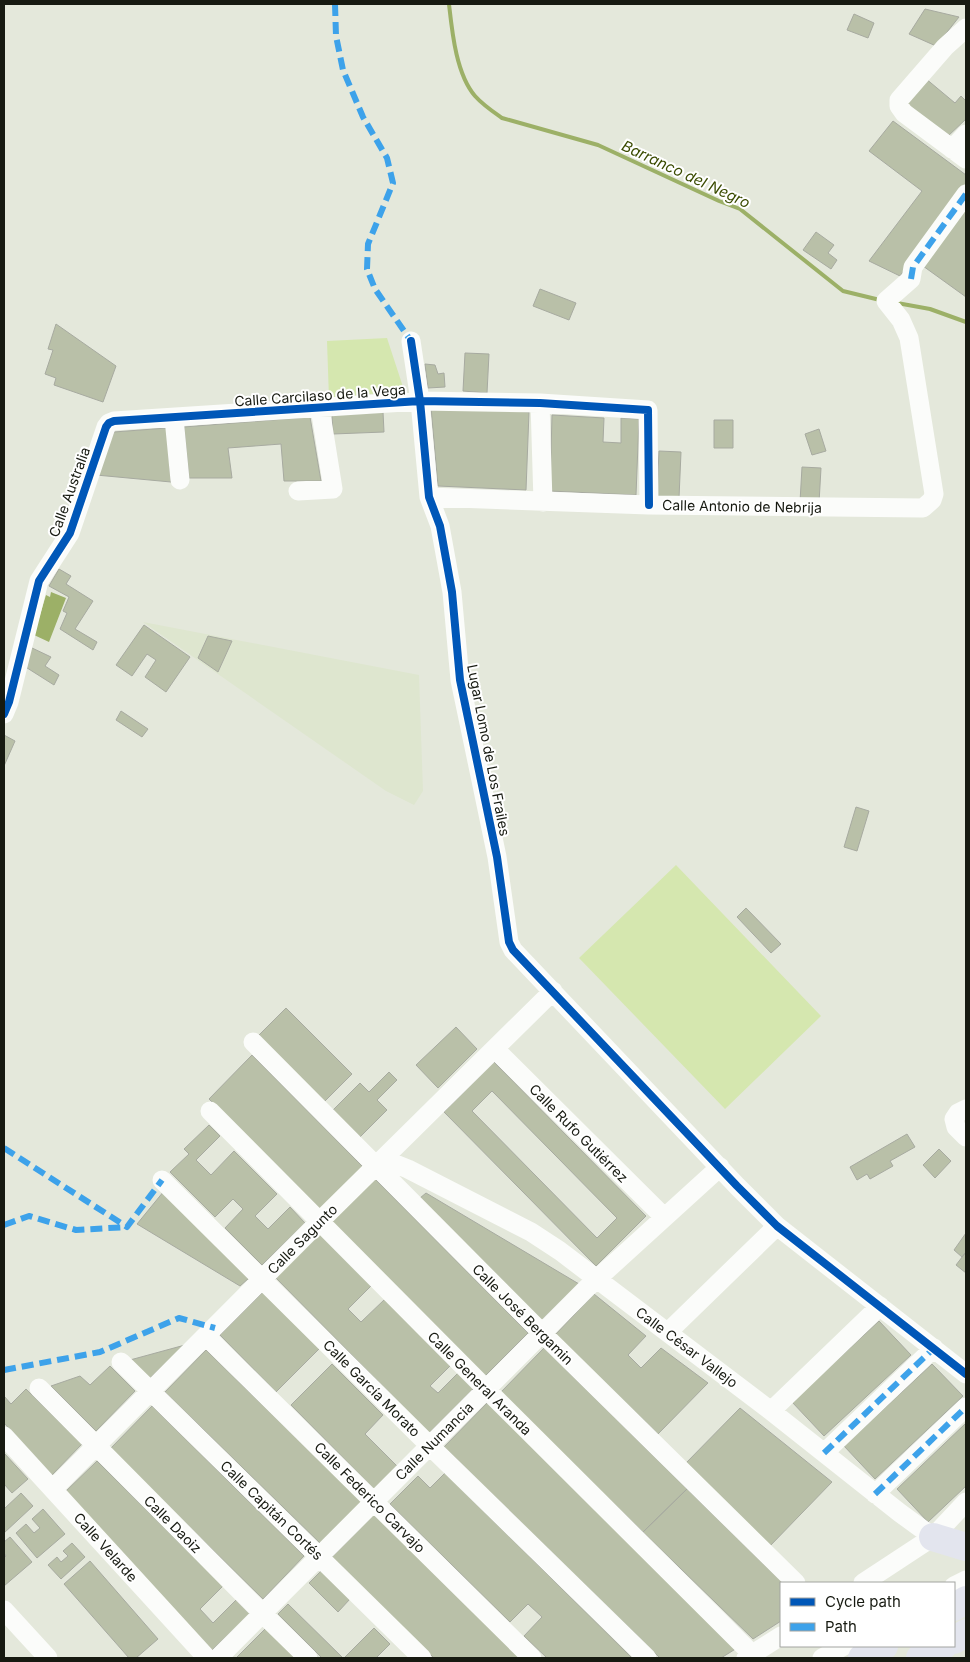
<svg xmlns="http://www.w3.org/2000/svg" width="970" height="1662" font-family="Inter,sans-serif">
  <rect width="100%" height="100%" fill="#e4e8db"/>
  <!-- built -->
  <path fill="#dee6cf" d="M143 622 419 675 423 791 414 805 386 791Z"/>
  <!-- green -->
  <path fill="#d5e7af" d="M387 338 404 390 329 399 327 341Z
    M676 865 821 1016 725 1109 579 958Z"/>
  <!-- water -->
  <path fill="#9cb067" d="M51 592 66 598 49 642 34 635 46 595 50 597Z"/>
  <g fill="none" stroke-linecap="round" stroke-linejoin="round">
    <!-- stream -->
    <path stroke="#9cb067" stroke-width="4" d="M449 4C452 31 456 74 475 96 483 105 492 111 502 118L598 145 719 201 740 209 843 291 880 300
      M897 303 930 309 966 322"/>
  </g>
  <!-- building -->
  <path fill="#b9c0a8" stroke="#a7aaa0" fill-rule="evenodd" d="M925 9 959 17 936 46 909 34Z
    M854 14 874 23 868 38 847 30Z
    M925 78 955 103 961 96 966 101V119L947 137 904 103Z
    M893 121 966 175V184L900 276 869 261 922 191 869 151Z
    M966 204V297L923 266Z
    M816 232 834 245 828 253 837 260 831 269 803 250Z
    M540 289 576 303 569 320 533 306Z
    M56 324 116 366 103 402 54 385 56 378 45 374 53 350 48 349Z
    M465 353 489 354 487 393 463 391Z
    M425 364 435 365 438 374 444 373 445 387 428 388Z
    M431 407 529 412 526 490 438 486Z
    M383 412 384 432 333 434 332 415Z
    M552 415 604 418 603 442 621 443V418L639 419 636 495 550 491Z
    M310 417 321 481H284L281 444 228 448 232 478H189L184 427Z
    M714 420H733V448H714Z
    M167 428 171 482 96 475 114 432Z
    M819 429 826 451 812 455 805 434Z
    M659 451 681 452 679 498 657 497Z
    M802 467 821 468 819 503 800 502Z
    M59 569 71 576 66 584 93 601 75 629 97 642 93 650 60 629 67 613 63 611 69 597 49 586Z
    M144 625 190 657 166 692 145 677 156 660 147 654 132 676 116 665Z
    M208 636 232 641 218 672 198 658Z
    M30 647 51 657 45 666 59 675 54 685 24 666Z
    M121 711 148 729 142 737 116 720Z
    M4 735 15 741 4 766Z
    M856 807 869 811 857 851 844 847Z
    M746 908 781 944 771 953 737 917Z
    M286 1008 352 1074 324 1102 258 1036Z
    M456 1027 477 1049 438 1088 416 1065Z
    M252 1055 363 1167 319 1210 209 1099Z
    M494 1062 646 1216 596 1266 444 1112ZM492 1091 617 1218 597 1238 472 1111Z
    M389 1072 397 1080 377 1100 387 1110 360 1137 333 1110 360 1083 369 1092Z
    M209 1125 220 1136 196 1160 211 1175 234 1151 277 1194 255 1216 268 1229 290 1207 305 1223 262 1265 225 1228 243 1209 233 1199 215 1217 170 1172 189 1154 184 1149Z
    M907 1134 915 1147 890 1161 893 1166 870 1179 867 1174 857 1180 850 1167Z
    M939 1149 951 1161 935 1178 923 1165Z
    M374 1178 528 1333 484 1377 330 1222Z
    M164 1191 249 1278 240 1286 137 1224Z
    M426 1193 579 1284 541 1321 420 1198Z
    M966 1233V1252L962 1257 954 1250Z
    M320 1234 371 1286 348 1309 361 1322 385 1299 450 1366 430 1386 438 1393 458 1373 473 1389 429 1433 276 1278Z
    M966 1252V1273L956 1265Z
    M263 1292 320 1348 276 1392 220 1335Z
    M594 1294 646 1336 628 1355 641 1368 661 1348 708 1383 658 1434 555 1335Z
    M879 1321 911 1355 824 1436 792 1402Z
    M185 1345 148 1380 130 1360Z
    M544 1348 687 1489 643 1532 500 1393Z
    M206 1350 362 1502 321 1544 165 1392Z
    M332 1364 383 1415 365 1434 397 1466 374 1489 291 1405Z
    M932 1364 963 1396 875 1479 844 1446Z
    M110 1366 135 1391 96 1431 51 1386 80 1376 90 1385Z
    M26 1389 82 1444 52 1475 4 1423V1396L11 1404Z
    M488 1402 737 1648 721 1658H660L444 1447Z
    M152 1406 304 1556 263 1599 110 1449Z
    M740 1408 832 1482 769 1547 685 1464Z
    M966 1423V1486L928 1522 897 1489Z
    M4 1453 28 1479 12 1493 4 1484Z
    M97 1461 223 1586 200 1609 213 1623 236 1600 250 1614 212 1650 64 1493Z
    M445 1473 632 1658H547L524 1636 542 1617 528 1604 510 1622 390 1504 418 1476 430 1488Z
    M687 1489 783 1583H781V1621L753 1639 643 1532Z
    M21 1493 33 1506 4 1533V1509Z
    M43 1509 65 1534 37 1558 16 1533 26 1524 34 1533 40 1528 32 1519Z
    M374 1514 520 1658H434L332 1557Z
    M10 1537 32 1562 4 1586V1558L6 1556 4 1553V1542Z
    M72 1543 85 1557 61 1579 48 1565 57 1557 61 1562 68 1556 63 1551Z
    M90 1561 158 1639 136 1658H129L64 1584Z
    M321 1571 350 1599 338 1612 309 1583Z
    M288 1604 343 1658H322L278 1614Z
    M266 1628 296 1658H236Z
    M374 1628 390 1644 376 1658H344Z"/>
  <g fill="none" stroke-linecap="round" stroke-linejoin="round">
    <!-- minor -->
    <path stroke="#fbfcfa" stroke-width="19" d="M966 28 945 47 899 100V106L904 113 966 159
      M952 149 966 134
      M411 341 420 401 429 497 440 526 452 592 460 680 497 857 509 942 513 950 737 1186 777 1226 966 1374
      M540 403 543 502
      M174 418 180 480
      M298 491 333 489 320 408
      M429 497 649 505 923 508 932 500 934 494 909 338 901 320 886 301 911 279 913 267 966 194
      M4 714 9 702 39 581 70 533 106 427 109 423 114 421 420 401 540 403 648 410 649 505
      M253 1042 542 1333 796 1583
      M495 1049 664 1217
      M966 1109 958 1113 954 1119 956 1127 966 1137
      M210 1111 486 1389 752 1654
      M377 1166 393 1163 408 1169 531 1232 560 1251 771 1411 900 1513 933 1537
      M162 1180 429 1445 647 1658
      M668 1332 777 1226
      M206 1336 532 1658
      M121 1362 422 1658
      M39 1388 262 1613 308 1658
      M771 1411 880 1306
      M4 1436 207 1658
      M824 1453 934 1348
      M53 1489 320 1221 553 991
      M875 1494 966 1407
      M863 1583 933 1537 966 1502
      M954 1586 966 1580
      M4 1610 48 1658
      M218 1658 587 1288 720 1167
      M746 1658 781 1636
      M822 1658 844 1646"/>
    <!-- highway -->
    <path stroke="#e3e5ee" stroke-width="28" d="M933 1537 966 1547
      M954 1607 966 1600
      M954 1640 966 1633
      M862 1658 884 1646
      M920 1658 943 1646"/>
    <!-- quiet -->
    <path stroke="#3da2ea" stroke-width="6" stroke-dasharray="12 6" stroke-linecap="butt" d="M335 4 336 36 343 70 363 117 387 158 393 183 368 244 367 269 375 289 411 341
      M911 279 913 267 966 194
      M4 1148 127 1227 162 1180
      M4 1225 29 1216 76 1230 127 1227
      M4 1370 100 1352 179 1318 215 1328
      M824 1453 934 1348
      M875 1494 966 1407"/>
    <!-- cycleway casing -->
    <g stroke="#fff" stroke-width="11">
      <path id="cycleway" d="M411 341 420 401 429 497 440 526 452 592 460 680 497 857 509 942 513 950 737 1186 777 1226 966 1374
        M4 714 9 702 39 581 70 533 106 427 109 423 114 421 420 401 540 403 648 410 649 505"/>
    </g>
    <!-- cycleway -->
    <use href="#cycleway" stroke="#0057b8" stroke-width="8"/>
  </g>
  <g text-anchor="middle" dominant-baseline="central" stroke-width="4" stroke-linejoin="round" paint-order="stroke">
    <!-- street labels -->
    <g font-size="14" fill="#171a11" stroke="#fff">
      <text transform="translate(320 395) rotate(-4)">Calle Carcilaso de la Vega</text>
      <text transform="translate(69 492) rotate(-70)">Calle Australia</text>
      <text transform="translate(742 506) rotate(1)">Calle Antonio de Nebrija</text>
      <text transform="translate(489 750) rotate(79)">Lugar Lomo de Los Frailes</text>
      <text transform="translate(579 1133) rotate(45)">Calle Rufo Gutiérrez</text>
      <text transform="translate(302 1239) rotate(-45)">Calle Sagunto</text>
      <text transform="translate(523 1314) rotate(45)">Calle José Bergamin</text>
      <text transform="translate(687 1347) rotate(37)">Calle César Vallejo</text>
      <text transform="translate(480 1383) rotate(45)">Calle General Aranda</text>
      <text transform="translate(372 1388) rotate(45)">Calle García Morato</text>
      <text transform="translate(434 1441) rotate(-45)">Calle Numancia</text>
      <text transform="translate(370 1497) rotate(45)">Calle Federico Carvajo</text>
      <text transform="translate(272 1510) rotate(44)">Calle Capitán Cortés</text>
      <text transform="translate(173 1524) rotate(45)">Calle Daoiz</text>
      <text transform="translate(106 1547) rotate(48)">Calle Velarde</text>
    </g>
    <!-- water labels -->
    <g font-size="15" font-style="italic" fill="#3a4b00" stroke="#fff">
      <text transform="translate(686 174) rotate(25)">Barranco del Negro</text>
    </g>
  </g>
  <!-- border -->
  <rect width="970" height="1662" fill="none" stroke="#171a11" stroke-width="10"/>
  <!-- legend -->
  <rect x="780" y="1582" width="175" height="65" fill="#ffffff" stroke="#a2a3a0"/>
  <rect x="790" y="1598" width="25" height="8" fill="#0057b8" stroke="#a2a3a0"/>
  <text x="825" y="1607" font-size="15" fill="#171a11">Cycle path</text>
  <rect x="790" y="1623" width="25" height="8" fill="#3da2ea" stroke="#a2a3a0"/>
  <text x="825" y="1632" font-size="15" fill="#171a11">Path</text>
</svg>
